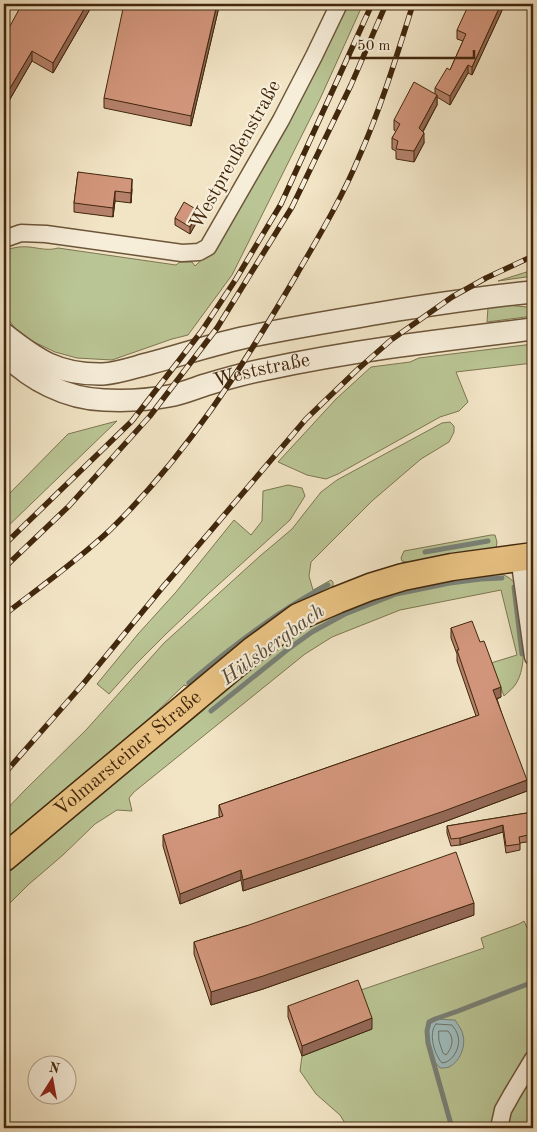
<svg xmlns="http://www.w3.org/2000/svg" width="537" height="1132" font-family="'Old Standard TT',serif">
  <rect width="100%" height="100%" fill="#f2e5c6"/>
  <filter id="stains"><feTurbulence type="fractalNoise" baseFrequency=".004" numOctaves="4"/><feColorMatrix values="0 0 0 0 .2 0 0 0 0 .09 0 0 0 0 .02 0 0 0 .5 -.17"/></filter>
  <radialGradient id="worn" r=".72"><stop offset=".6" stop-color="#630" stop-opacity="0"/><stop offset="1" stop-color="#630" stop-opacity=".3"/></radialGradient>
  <!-- green -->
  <path fill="#bac595" stroke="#7e7650" d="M344 4H363L320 99 232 275 188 335 172 339 112 360 77 358 55 352 32 341 15 328 4 314V251C11 248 20 246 29 247 39 248 48 251 58 248L176 265 180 262H192L195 266 209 253Z
    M533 270V276L498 281Z
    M507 305 527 307 533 306V316L487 322 488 307Z
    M533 344V363L456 372 468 402 459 411 440 417 338 474 326 479 307 475 278 462 336 399 371 367 410 362 419 358Z
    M117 421 4 530V499L68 434Z
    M450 422 454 426V432L449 442 421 459 372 501 311 562 309 576 313 590 331 580 333 582V586L190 687 184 685 147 721 61 794 4 841V812L26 789 86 730 164 643 260 556 292 529 321 492 337 480 442 423Z
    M288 485 302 488 305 496 290 520 207 595 166 634 136 664 109 694 97 684 138 634 176 592 234 520 251 535 262 521 263 491Z
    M491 535H495L497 542 496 549 409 563 402 561 401 558 404 551Z
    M497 573C506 575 511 578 516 585 520 612 530 659 517 682 514 688 508 692 504 696L491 663 517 655 501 590 400 610 332 637 305 654 134 792 129 798 132 811 117 810 95 824 63 855 28 885 4 909V876L108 789 205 709V704L286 640 317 621 409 585Z
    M524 921 533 941V1050L513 1082 496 1128H348L340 1115 316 1094 300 1071 302 1056 358 991 484 948 481 938 519 924Z
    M533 1065V1128H504L508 1113Z"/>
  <!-- water -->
  <path fill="#9fbdbe" stroke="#798177" d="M435 1019 455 1020C458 1025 462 1029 463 1035 466 1046 460 1062 449 1067 447 1068 442 1068 440 1068L433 1060 428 1043 427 1031 429 1022Z"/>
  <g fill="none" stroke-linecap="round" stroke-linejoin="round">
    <!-- shore -->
    <path stroke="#707265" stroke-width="1" d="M436 1024 452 1025C455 1029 457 1032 458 1036 461 1047 453 1062 442 1063 434 1054 428 1033 436 1024Z
      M439 1031H448C455 1039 452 1048 446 1055L443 1053 439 1041Z"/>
    <!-- stream -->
    <path stroke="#798177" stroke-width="5" d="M425 552 488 541
      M514 587 522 654
      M189 683C231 647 278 610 328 585
      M211 711 287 650 312 632 345 614 396 594 450 583 481 579 502 578
      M452 1128 428 1043 427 1031 429 1022 435 1019 458 1011 533 982"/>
    <!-- minor casing -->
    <g stroke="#6d563a" stroke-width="19">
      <path id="minor" d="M4 239 21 233 46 234 182 253 199 252 208 247 281 120 314 56 339 4
        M519 557 533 657
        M499 1128 503 1110 512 1094 533 1059"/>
    </g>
    <!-- tertiary casing -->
    <g stroke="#6d563a" stroke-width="24">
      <g id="tertiary">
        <path d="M4 334C37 360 58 375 103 374 119 373 135 367 151 363 181 355 211 345 242 338 294 327 346 319 398 310 443 303 488 296 533 292"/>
        <path id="s1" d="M4 353C30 380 67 399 104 400 125 401 148 400 169 396 181 394 193 389 205 385 225 379 246 373 267 369 355 350 444 340 533 329"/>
      </g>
    </g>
    <!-- primary casing -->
    <g stroke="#41270c" stroke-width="29">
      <g id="primary">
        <path id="s2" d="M4 858 253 650 298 617 337 600 370 587 403 577 452 567 533 556"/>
      </g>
    </g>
    <!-- minor -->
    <use href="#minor" stroke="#f7eeda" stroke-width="16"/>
    <!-- tertiary -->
    <use href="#tertiary" stroke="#f7eeda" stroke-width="21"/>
    <!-- primary -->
    <use href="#primary" stroke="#e9c283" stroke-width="26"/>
    <!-- rail casing -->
    <g stroke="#41270c" stroke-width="5.5">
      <path id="rail" d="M4 545 132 421 201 332 236 279 281 204 372 4
        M4 568 69 506 150 416 217 328 292 207 351 85 386 4
        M4 615C39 588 77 561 110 530 186 456 244 365 297 274 319 236 342 198 359 157 381 108 397 55 413 4
        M4 774 83 684 162 588 306 419 357 370 391 340 452 297 486 278 533 256"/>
    </g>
    <!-- rail -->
    <use href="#rail" stroke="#f7eeda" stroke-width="4" stroke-dasharray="11" stroke-linecap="butt"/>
  </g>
  <!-- wall -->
  <path fill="#b5816b" stroke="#41270c" d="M93 4 53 73 32 61 6 106 4 104V37Z
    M218 4V11L191 126 104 108V98Z
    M505 4 472 75 468 73 450 105 437 97V105L423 132 424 143 414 162 396 159V151L392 149V138L396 132 394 130V120L435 94V88L450 70 463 41 457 39V30Z
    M78 172 132 189 131 203 115 201 113 217 74 212V203Z
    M175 218H199L190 234 175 225Z
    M451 628 480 642 501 697 497 699 527 791 444 822 243 891 241 880 180 904 163 846V835L220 817 219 816V805L476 716 457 661V654L451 638Z
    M533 812V841L520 843V850L506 853 503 832 460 845 451 846 447 833V826Z
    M474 915 263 989 211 1005 194 954V942L246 926Z
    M288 1006 372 1029 302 1056 288 1017Z"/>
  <!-- shaded-wall -->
  <path fill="#936957" stroke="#41270c" d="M87 4H93L53 73V63Z
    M217 4H218V11L191 126V116Z
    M501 4H505L472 75V67Z
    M32 51V61L6 106V95Z
    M468 65V73L450 105V96Z
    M437 95V105L419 138V128Z
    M424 133V143L414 162V151Z
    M132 179V189L131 203V193Z
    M115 191V201L113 217V208Z
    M199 211V218L190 234V227Z
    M501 687V697L493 700V690Z
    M527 780V791L444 822 243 891V880Z
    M503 825V832L460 845V838Z
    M241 870V880L180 904V894Z
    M474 903V915L263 989 211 1005V992Z
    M372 1018V1029L302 1056V1046Z"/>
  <!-- building -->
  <path fill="#d2967c" stroke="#41270c" d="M22 4H87L53 63 32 51 6 95 4 94V37Z
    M124 4H217L191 116 104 98Z
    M469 4H501L472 67 468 65 450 96 435 88 447 68 450 70 466 34 457 30Z
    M414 82 437 95 419 128 424 133 414 151 396 149 398 141 392 138 400 124 394 120Z
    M78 172 132 179 131 193 115 191 113 208 74 203Z
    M184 202 199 211 190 227 175 218Z
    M472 621 480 642 484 641 501 687 493 690 527 780 444 811 243 880 241 870 180 894 163 835 223 816 219 805 479 715 457 650H459L451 628Z
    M533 812V834L519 837 520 844 506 846 503 825 460 838 451 839 447 826Z
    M456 852 474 903 263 976 211 992 194 942 246 926Z
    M358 980 372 1018 302 1046 288 1006Z"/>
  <g text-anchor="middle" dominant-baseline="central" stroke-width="4.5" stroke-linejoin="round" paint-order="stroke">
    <!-- street labels -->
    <g font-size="20" fill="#41270c" stroke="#f7eeda">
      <text transform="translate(236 155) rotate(-61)">Westpreußenstraße</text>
      <text stroke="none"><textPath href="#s1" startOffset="275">Weststraße</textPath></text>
      <text stroke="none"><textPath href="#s2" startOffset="162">Volmarsteiner Straße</textPath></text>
    </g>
    <!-- water labels -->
    <g font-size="21" font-style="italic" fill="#584c38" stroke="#f7eeda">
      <text transform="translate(273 645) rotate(-36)">Hülsbergbach</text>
    </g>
  </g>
  <!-- margin -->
  <rect width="537" height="1132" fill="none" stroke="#f2e5c6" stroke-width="20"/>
  <rect x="5" y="5" width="527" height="1122" fill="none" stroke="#41270c" stroke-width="2.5"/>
  <rect x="10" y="10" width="517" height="1112" fill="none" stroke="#41270c"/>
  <!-- north arrow -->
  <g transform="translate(52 1080) rotate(11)"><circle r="24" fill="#f7eeda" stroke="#ae9e88"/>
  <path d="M0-4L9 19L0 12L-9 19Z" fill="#8f2418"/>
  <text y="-8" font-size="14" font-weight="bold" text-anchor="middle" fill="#41270c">N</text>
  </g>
  <!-- scale -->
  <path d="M350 50v8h124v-8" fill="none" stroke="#41270c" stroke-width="2.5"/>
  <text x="357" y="50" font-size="15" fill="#41270c" stroke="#f7eeda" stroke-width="4" paint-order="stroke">50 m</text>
  <rect width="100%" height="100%" filter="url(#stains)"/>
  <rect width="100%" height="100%" fill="url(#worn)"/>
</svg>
